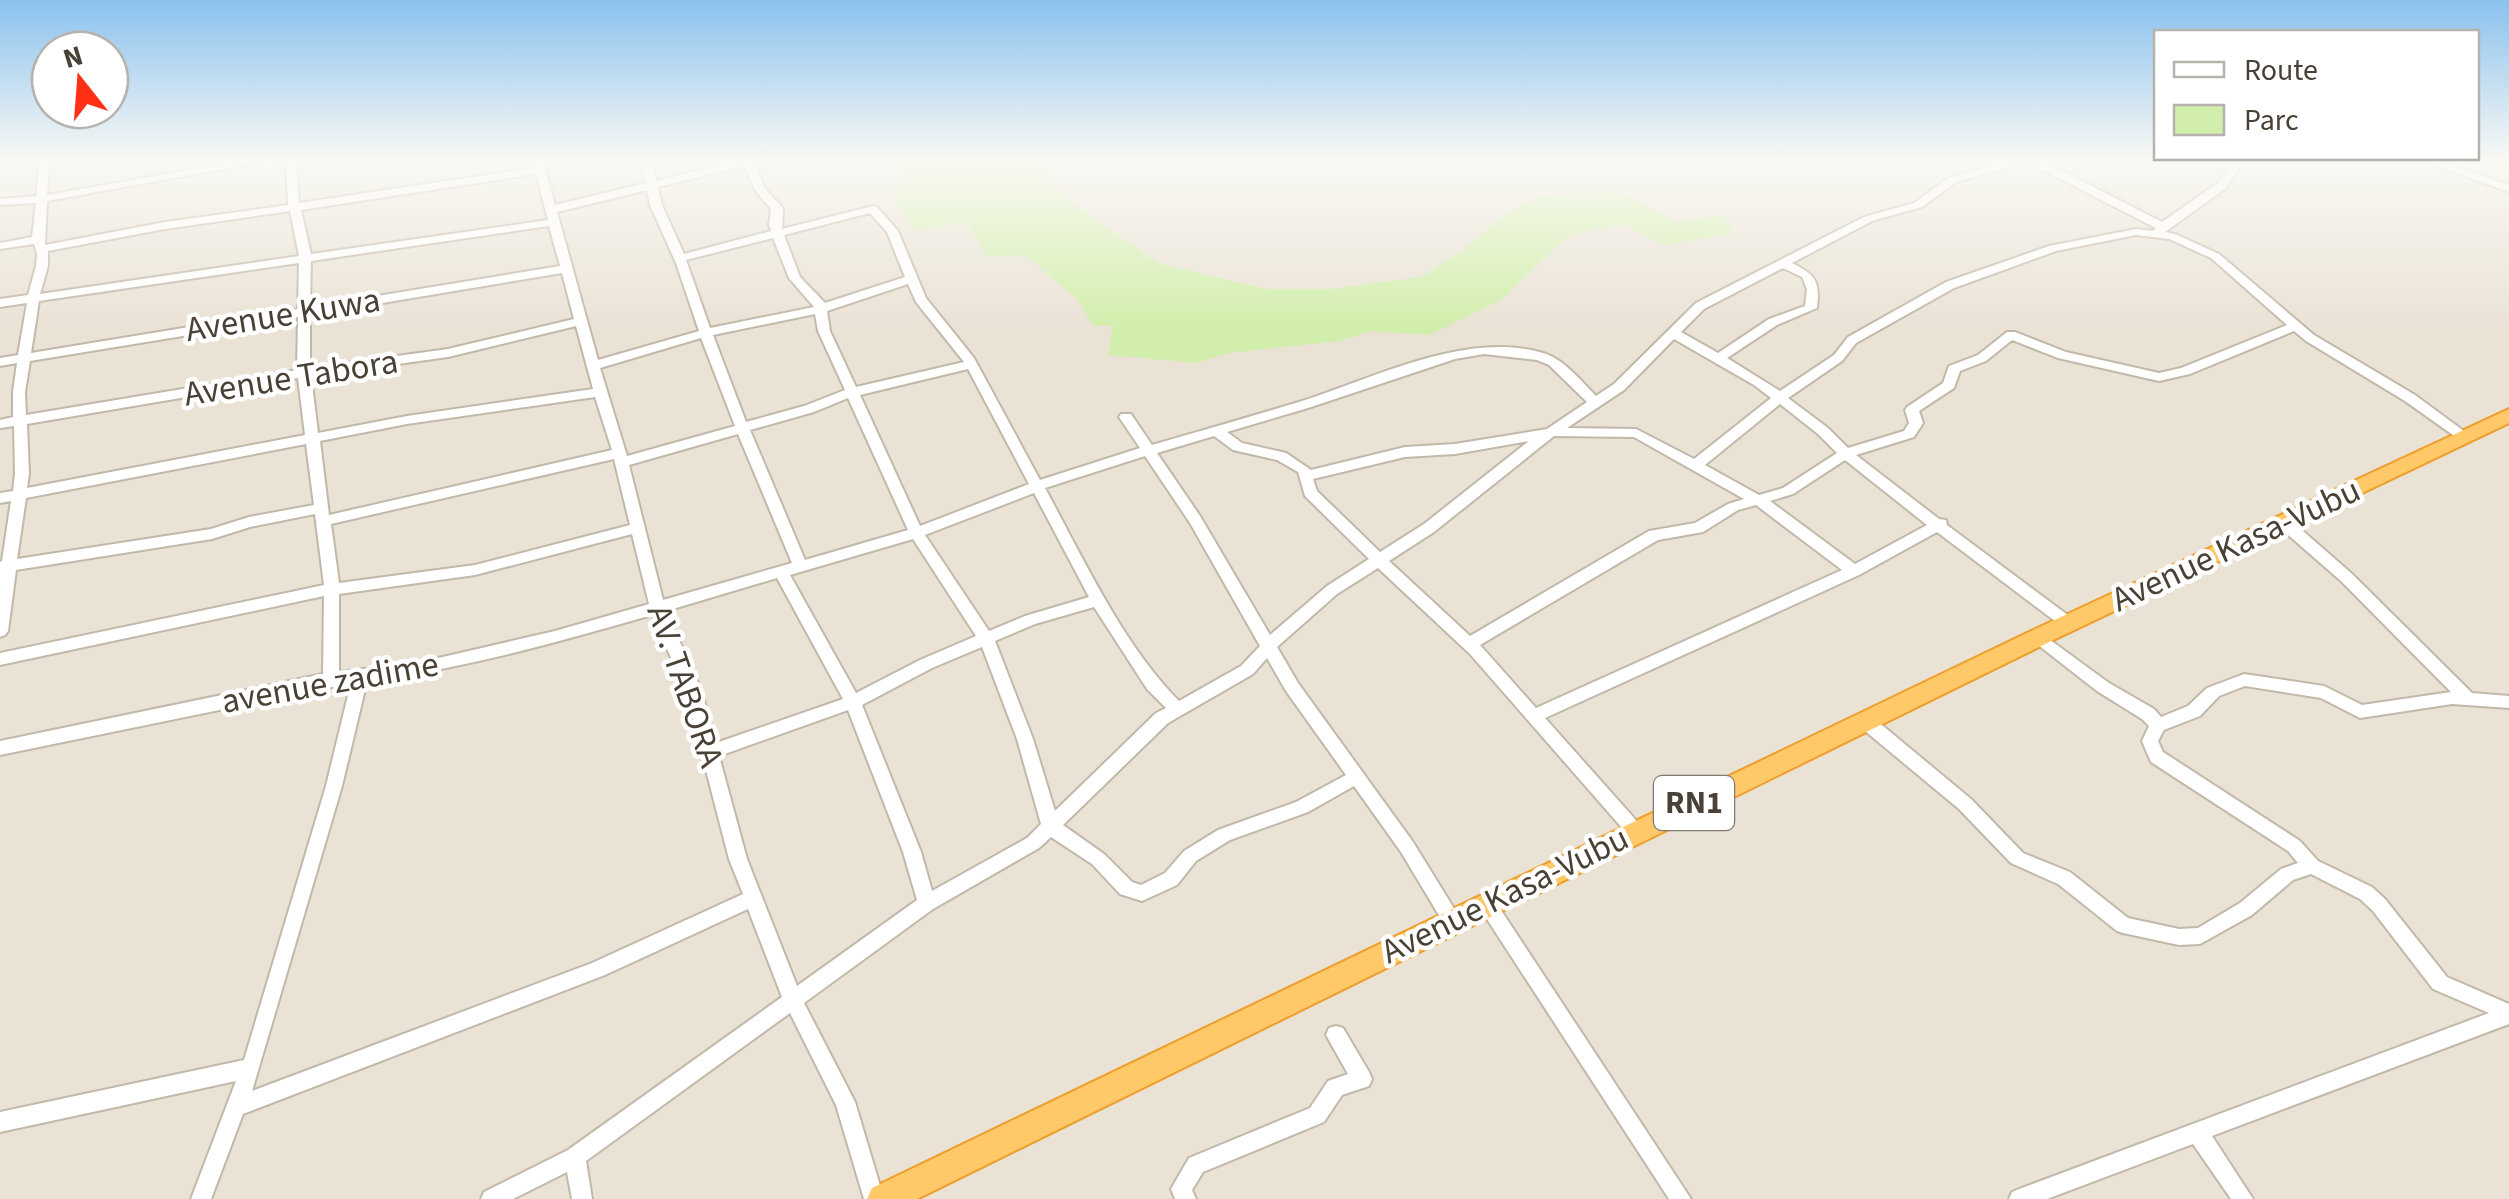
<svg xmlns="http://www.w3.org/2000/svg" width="2509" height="1199" font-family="'Source Sans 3',sans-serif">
  <rect width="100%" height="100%" fill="#f5f1e7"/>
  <!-- residential -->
  <path fill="#eae2d5" d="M0 159H2509V1199H0Z"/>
  <!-- green -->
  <path fill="#d2eeac" d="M901 159H1045L1059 193 1158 263 1266 289H1330L1421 277 1462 251 1510 210 1545 195 1619 192 1678 222 1722 214 1734 233 1665 245 1622 224 1568 236 1501 300 1429 335 1370 331 1340 341 1228 353 1197 363 1108 355 1113 326 1093 325 1077 299 1025 255 985 256 967 222 913 230 896 203Z"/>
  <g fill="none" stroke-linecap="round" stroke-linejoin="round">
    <!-- minor casing -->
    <g stroke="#c2b8a9" stroke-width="4">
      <path id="minor" d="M40 159H50L47 195 253 159H280L47 201 45 245 165 222 288 205 286 159H296L299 203 534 168 532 159H542L555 205 646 183 641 159H651L656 181 743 159H765L755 163 765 189 783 208 782 229 873 206 877 207 898 231 926 298 974 358 1040 480 1140 448 1119 417 1121 414H1131L1152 445C1201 431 1249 417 1299 402 1372 379 1466 330 1543 353 1564 359 1581 381 1596 396L1614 384 1696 303 1864 217 1914 203 1948 178 2013 159H2039L2162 222 2218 183 2229 168 2224 159H2235L2239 168 2226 188 2165 232 2175 234 2219 254 2314 335 2415 395 2472 437 2470 440H2460L2405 401 2306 341 2294 331 2190 374 2159 381 2058 358 2012 340 1986 361 1960 371 1954 388 1919 411 1923 423 1914 437 1856 455 1939 519 1946 520 1947 525 2073 619 2076 623 2073 627H2063L1937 532 1859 575 1545 718 1642 827 1645 832 1642 837 1636 839 1630 837 1470 654 1378 568 1337 594 1277 647 1298 683 1413 842 1458 915 1461 921 1458 927 1452 929 1446 927 1401 852 1354 786 1308 812 1230 840 1196 861 1177 885 1142 901 1120 894 1092 864 1051 837 1039 848 933 909 804 1003 855 1102 884 1199H864L836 1105 790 1013 586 1161 592 1199H572L567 1172 513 1199H481L484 1192 568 1150 782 997 748 909 605 975 243 1114 211 1199H191L236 1081 0 1132V1112L244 1060 326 786 351 683 0 755V741L323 674 324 596 0 665V653L324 585 315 514 250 527 212 539 16 570 8 631 5 635 0 637V562L2 561 11 501 0 503V493L13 491 15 473 14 426 0 428V420L13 417V392L17 363 0 366V358L18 355 27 303 0 307V299L28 295 36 266 37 254 34 244 0 249V243L32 237 36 203 0 205V199L36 196ZM2027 162 2156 228 2153 231 2136 229 2049 246 1946 282 1848 337 1834 355 1780 391 1727 358 1777 325 1817 308C1820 281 1816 275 1792 263L1872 221 1922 207 1956 182ZM745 166 755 190 771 209 769 225 771 231 684 254 662 205 658 187ZM536 174 548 220 311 254 301 210ZM647 190 650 205 676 263 699 331 598 360 557 212ZM290 211 299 256 40 294 48 266V251L165 229ZM870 213 887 232 905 277 825 303 800 277 784 235ZM549 226 560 266 310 307 311 261ZM2136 235 2169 239 2211 258 2287 325 2181 368 2159 373 2066 352 2015 332H2007L1978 355 1949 366 1943 383 1907 407 1905 410 1909 423 1904 431 1848 448 1828 428 1788 398 1842 361 1856 343 1954 288 2056 251ZM773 238 789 278 814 307 710 328 686 260ZM299 263 298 309 31 353 39 301ZM1783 268 1802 277 1807 289 1805 306 1769 319 1718 353 1681 332 1704 309ZM562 273 574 319 448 349 310 368V315ZM908 284 916 302 964 362 856 387 830 331 827 311ZM815 314 818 331 845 390 804 406 746 422 713 335ZM298 317 297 370 26 415 25 392 30 361ZM576 326 593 389 407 416 318 433 311 376 448 357ZM701 338 735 426 627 456 600 368ZM1674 339 1754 385 1771 398 1694 459 1636 429 1567 428 1624 390ZM1484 354 1537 360 1549 365 1587 402 1547 429 1455 444 1405 447 1311 470 1286 453 1242 443 1227 432 1308 408 1455 359ZM968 369 1029 484 920 526 860 395ZM298 378 305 435 27 488 29 473 27 424ZM595 397 612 450 329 515 320 441 407 424ZM848 398 908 530 805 560 750 430 814 412ZM1780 404 1818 434 1837 453 1783 488 1759 495 1705 465ZM738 434 792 563 663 600 629 465ZM1214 436 1233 450 1277 460 1298 472 1305 496 1369 559 1327 586 1270 635 1200 516 1157 453ZM1554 436 1634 437 1744 499 1728 504 1695 523 1649 531 1470 636 1389 561 1434 532ZM1529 441 1424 524 1380 552 1317 491 1313 479 1405 457 1455 454ZM306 444 314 505 249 517 211 529 17 559 26 498ZM1145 456 1190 523 1260 646 1241 666 1179 701C1123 645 1083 558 1045 488ZM614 459 630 525 475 565 339 583 331 524ZM1845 460 1927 525 1855 564 1770 501 1793 494ZM1034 493 1089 597 1025 616 989 631 925 535ZM1756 505 1842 570 1536 708 1480 645 1658 540 1703 532 1738 510ZM632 534 649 604 555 631 421 662 339 672V594L475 575ZM913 539 976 636 920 660 856 693 790 575ZM777 578 843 699 716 743 701 689 666 611ZM1094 607 1147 689 1166 708 1156 713 1055 811 1033 739 995 641 1035 624ZM652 615 685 689 729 859 743 894 592 963 252 1091 342 786 367 681C464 669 558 642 652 615ZM982 647 1017 739 1041 824 1027 838 932 891 921 852 862 705 932 668ZM1267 658 1286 691 1346 775 1296 802 1218 830 1184 851 1165 873 1141 885 1132 882 1104 854 1063 825 1168 723 1253 674ZM848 710 903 852 917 900 797 986 747 859 719 756Z
        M2418 159H2435L2509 185V192Z
        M2283 517 2288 518 2351 573 2472 693 2509 696V708L2452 704 2360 718 2321 698 2245 686 2219 696 2200 716 2164 730 2158 741 2163 752 2300 841 2318 861 2372 887 2385 899 2447 977 2509 1004V1024L2212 1136 2253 1199H2231L2193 1144 2047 1199H2009L2012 1192 2019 1189 2489 1013 2433 989 2373 911 2360 899 2311 874 2293 880 2252 915 2200 944 2179 945 2123 933 2117 931 2058 884 2011 863 1959 809 1859 726 1857 721 1859 716 1865 715 1871 716 1971 799 2023 853 2070 872 2128 918 2179 929 2198 928 2240 903 2281 869 2298 863 2288 851 2151 762 2142 741 2149 726 2142 719 2097 691 2029 638 2032 634H2042L2109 683 2154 709 2161 717 2188 706 2207 688 2244 674 2324 686 2362 705 2451 692 2341 581 2278 526 2276 522 2278 518Z
        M1487 896 1493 898 1691 1199H1669L1481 910 1478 904 1481 898Z
        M1336 1026 1343 1028 1369 1072 1372 1079 1369 1086 1342 1095 1324 1122 1203 1172 1192 1190 1196 1199H1175L1171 1189 1189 1158 1310 1108 1328 1081 1348 1074 1326 1035 1329 1028Z"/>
    </g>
    <!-- highway casing -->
    <g stroke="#ee9e29" stroke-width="4">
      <path id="highway" d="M2509 409V423L2045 644 917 1199H867L872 1188 2029 632Z"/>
    </g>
    <!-- minor -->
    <use href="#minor" fill="#fff" fill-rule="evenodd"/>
    <!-- highway -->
    <use href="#highway" fill="#ffc869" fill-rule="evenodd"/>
  </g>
  <!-- sky -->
  <linearGradient id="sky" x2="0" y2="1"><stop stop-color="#8ac2ee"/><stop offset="0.49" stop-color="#faf9f4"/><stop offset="1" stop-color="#faf9f4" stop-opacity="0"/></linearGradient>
  <rect width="2509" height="327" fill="url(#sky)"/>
  <g text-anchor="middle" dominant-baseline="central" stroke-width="9" stroke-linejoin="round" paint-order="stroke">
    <!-- shield labels -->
    <rect fill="#fff" stroke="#807a72" stroke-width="2.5" x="1654" y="776" width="80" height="54" rx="8"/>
    <g font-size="32" font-weight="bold" fill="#494135">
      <text x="1694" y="803">RN1</text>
    </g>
    <!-- street labels -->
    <g font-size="35" fill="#494135" stroke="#fff">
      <text transform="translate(283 315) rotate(-9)">Avenue Kuwa</text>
      <text transform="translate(291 378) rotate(-9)">Avenue Tabora</text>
      <text transform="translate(2236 545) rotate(-25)">Avenue Kasa-Vubu</text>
      <text transform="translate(330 683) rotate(-10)">avenue zadime</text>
      <text transform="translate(685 686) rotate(71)">AV. TABORA</text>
      <text transform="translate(1505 895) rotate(-26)">Avenue Kasa-Vubu</text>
    </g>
  </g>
  <!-- legend -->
  <rect x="2154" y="30" width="325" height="130" fill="#ffffff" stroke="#b6b3ae" stroke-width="2.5"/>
  <rect x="2174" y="62" width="50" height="15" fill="#ffffff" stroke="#b6b3ae" stroke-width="2.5"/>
  <text x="2244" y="80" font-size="30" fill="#494135">Route</text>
  <rect x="2174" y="105" width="50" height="30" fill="#d2eeac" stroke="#b6b3ae" stroke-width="2.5"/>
  <text x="2244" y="130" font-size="30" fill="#494135">Parc</text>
  <!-- north arrow -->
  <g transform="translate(80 80) rotate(343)"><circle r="48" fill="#ffffff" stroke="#b6b3ae" stroke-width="2.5"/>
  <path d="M0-8L18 38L0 25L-18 38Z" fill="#ff3015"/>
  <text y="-15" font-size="28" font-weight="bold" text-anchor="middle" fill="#494135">N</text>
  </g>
</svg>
